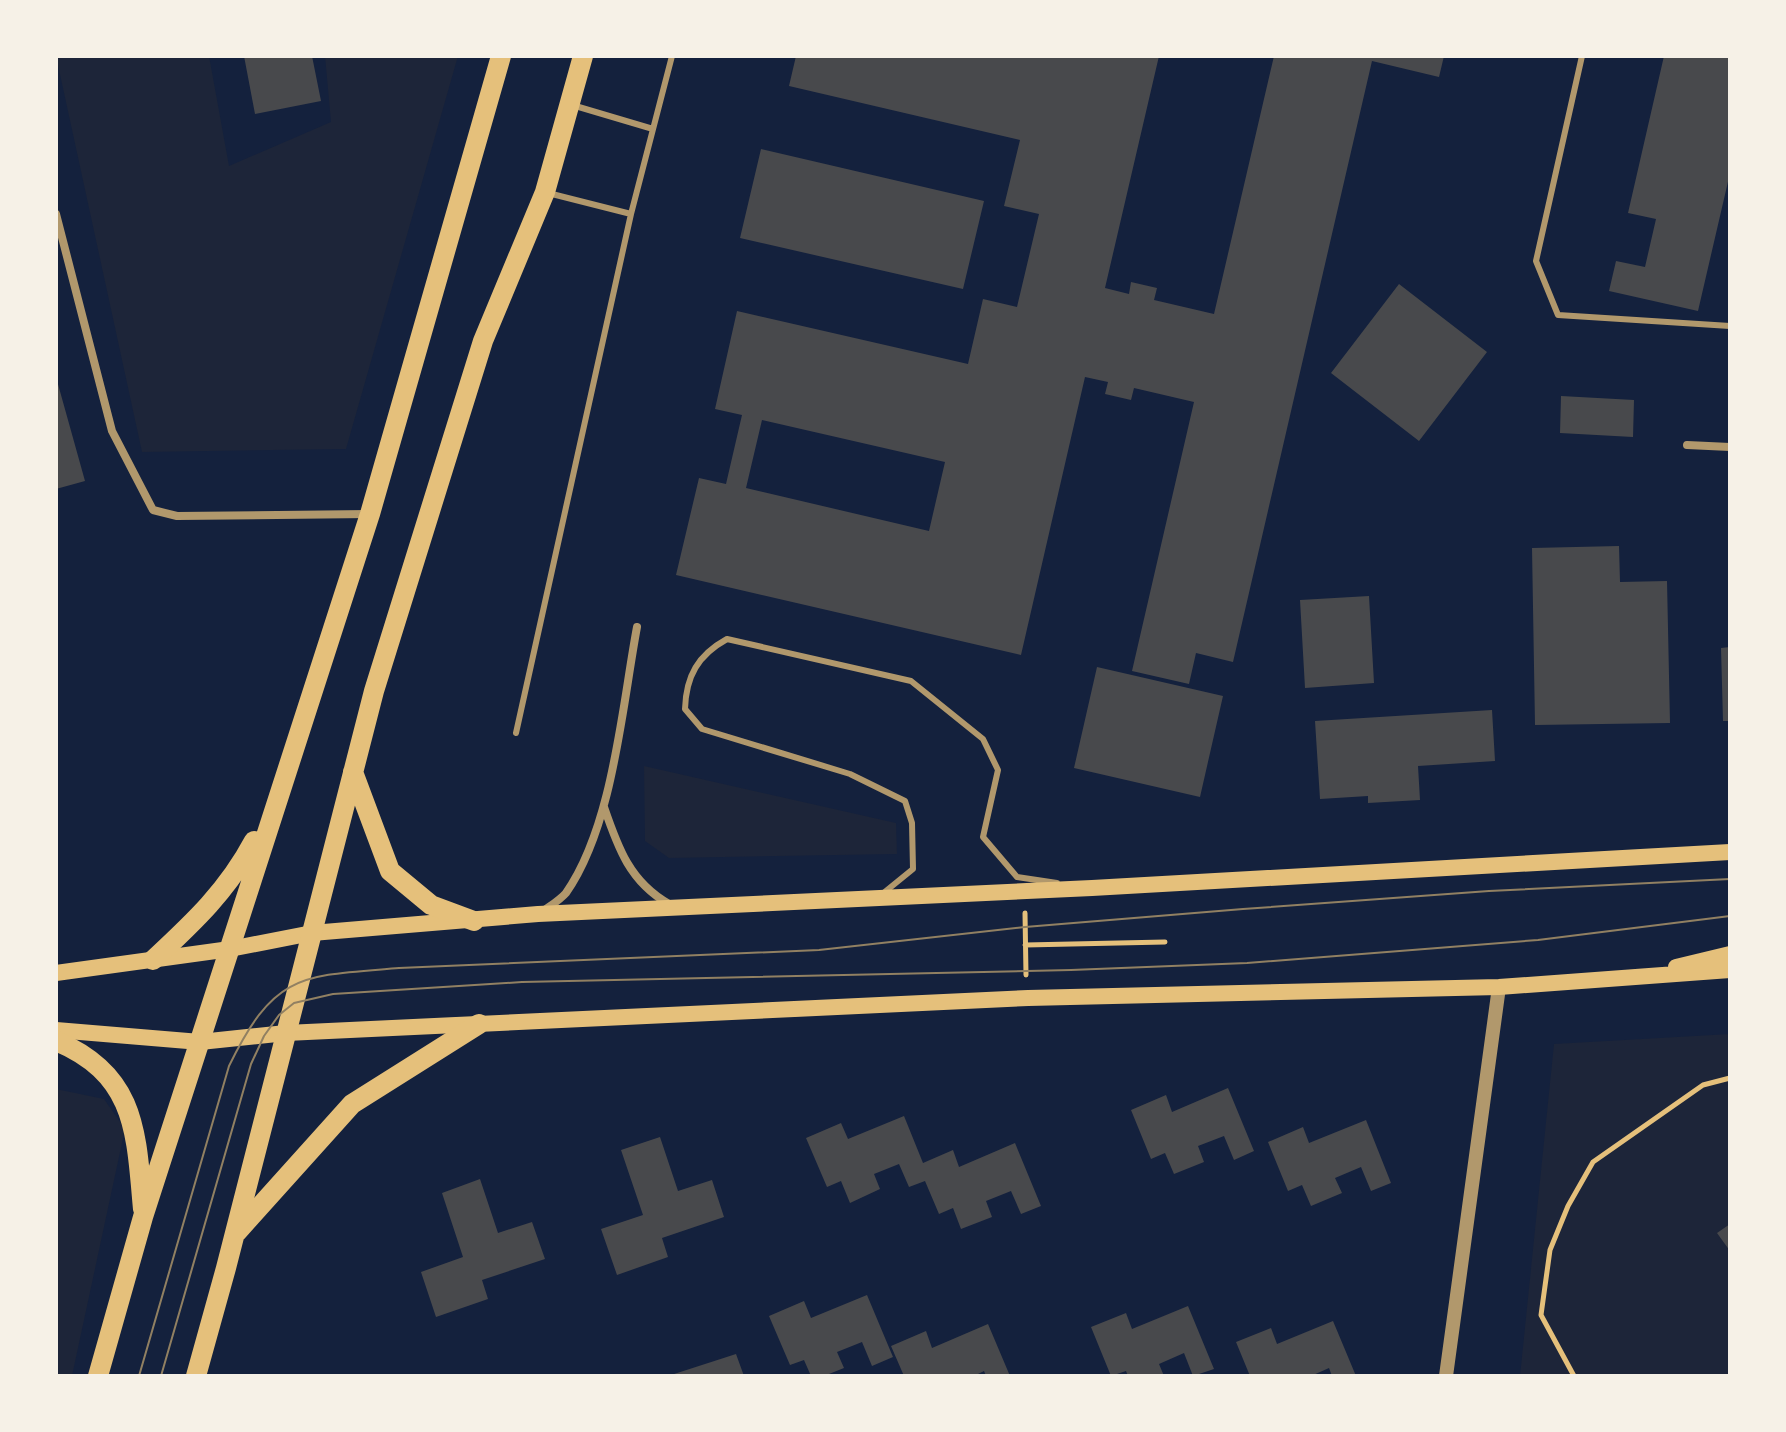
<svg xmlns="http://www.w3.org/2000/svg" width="1786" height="1432" font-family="'Alegreya Sans',sans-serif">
  <rect width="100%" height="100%" fill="#14213d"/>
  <!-- green -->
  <path fill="#1d2539" d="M56 56H209L229 166 331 122 325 56H458L346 449 142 452Z
    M644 766 896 823 897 854 669 858 645 841Z
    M1730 1034V1376H1520L1554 1044Z
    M56 1089 104 1099 125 1129 72 1376H56Z"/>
  <!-- building -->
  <path fill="#48494c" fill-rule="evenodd" d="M244 56H312L321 101 255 114Z
    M796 56H1159L1105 288 1129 294 1131 282 1157 288 1154 300 1214 314 1274 56H1444L1439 77 1372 61 1233 662 1196 653 1189 684 1132 671 1194 402 1134 388 1131 400 1105 394 1108 382 1085 377 1021 655 676 575 699 478 726 484 742 415 715 409 737 311 968 364 983 299 1017 307 1039 214 1004 206 1020 140 789 86ZM762 420 945 462 929 531 746 488Z
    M1664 56H1730V173L1698 311 1609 291 1616 261 1645 267 1656 219 1628 213Z
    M761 149 984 201 963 289 740 238Z
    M1399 284 1487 352 1419 441 1331 373Z
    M56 377 85 481 56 489Z
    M1561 396 1634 400 1633 437 1560 433Z
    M1619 546 1620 582 1667 581 1670 723 1535 725 1532 548Z
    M1369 596 1374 683 1305 688 1300 600Z
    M1730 647V721H1723L1721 648Z
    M1097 667 1223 696 1200 797 1074 768Z
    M1492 710 1495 761 1418 766 1420 800 1368 803V796L1320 799 1315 721Z
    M1228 1088 1254 1151 1234 1160 1224 1136 1198 1146 1204 1162 1174 1174 1165 1153 1151 1159 1131 1110 1166 1095 1172 1112Z
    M904 1116 923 1163 953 1150 959 1167 1015 1143 1041 1206 1021 1214 1011 1191 986 1201 992 1217 961 1229 953 1208 939 1214 925 1181 909 1187 899 1164 874 1174 880 1189 850 1203 841 1181 827 1187 806 1138 841 1123 848 1139Z
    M1366 1120 1391 1183 1371 1191 1361 1167 1335 1178 1342 1193 1311 1206 1302 1185 1288 1191 1268 1142 1303 1127 1309 1143Z
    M660 1137 678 1191 712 1180 724 1217 662 1238 668 1257 617 1275 601 1229 643 1215 621 1150Z
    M480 1179 498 1233 532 1222 545 1259 482 1280 488 1299 436 1317 421 1272 463 1257 442 1193Z
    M1730 1224V1251L1717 1233Z
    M867 1295 893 1357 872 1366 862 1342 837 1352 844 1368 824 1376H811L804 1360 790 1365 769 1316 804 1301 811 1318Z
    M1188 1306 1214 1369 1193 1376 1184 1353 1159 1364 1164 1376H1128L1126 1371 1111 1376 1091 1327 1126 1313 1132 1329Z
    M1333 1321 1356 1376H1332L1329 1368 1311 1376H1250L1236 1342 1271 1328 1277 1344Z
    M988 1324 1010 1376H986L984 1371 974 1376H904L891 1346 926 1331 932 1348Z
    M736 1354 744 1376H671V1375Z"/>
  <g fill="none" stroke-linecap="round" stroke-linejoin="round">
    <!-- path -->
    <path stroke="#e5c07b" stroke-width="5" d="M1025 913 1026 975
      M1025 945 1165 942
      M1574 1376 1541 1315 1550 1250 1568 1206 1593 1162 1703 1085 1730 1078"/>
    <!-- service -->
    <path stroke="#b1986c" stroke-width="6" d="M1582 56 1536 261 1558 315 1730 326
      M572 105 653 129
      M631 214 672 56
      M516 733 631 214 548 193
      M881 895 913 869 912 823 905 801 850 774 702 729 685 709C686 676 698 655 727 639L911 681 983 739 998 770 983 837 1017 877 1057 883"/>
    <!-- minor -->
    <path stroke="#b1986c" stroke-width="8" d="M56 214 112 431 153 510 177 516 370 514
      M1687 445 1730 447
      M604 807C618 848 630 882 669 904
      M542 912C550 906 560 900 566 893 613 826 622 707 637 627"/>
    <!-- tertiary -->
    <path stroke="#b1986c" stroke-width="14" d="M1446 1376 1499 987"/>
    <!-- secondary -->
    <path stroke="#e5c07b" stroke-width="16" d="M1676 967 1730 954
      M56 973 230 949 312 933 538 914 1092 888 1730 852
      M56 1030 200 1042 286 1033 1028 998 1499 987 1730 970"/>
    <!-- primary -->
    <path stroke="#e5c07b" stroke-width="20" d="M353 772 390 871 431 905 474 921
      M153 960C194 922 228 890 254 841
      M56 1041C137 1075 136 1133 143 1209
      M237 1232 352 1104 479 1024
      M98 1376 143 1217 370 514 501 56
      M196 1376 226 1268 374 691 483 341 545 192 583 56"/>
    <!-- tram -->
    <path stroke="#918062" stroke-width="2" d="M139 1376 229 1066C275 972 301 976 399 968L819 950 1025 927 1243 909 1489 891 1730 879
      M161 1376 251 1064 264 1036 279 1015 294 1003 333 994 522 982 1071 970 1247 963 1538 940 1730 916"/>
  </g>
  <!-- border -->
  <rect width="1786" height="1432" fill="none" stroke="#f6f1e7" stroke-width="116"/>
</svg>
